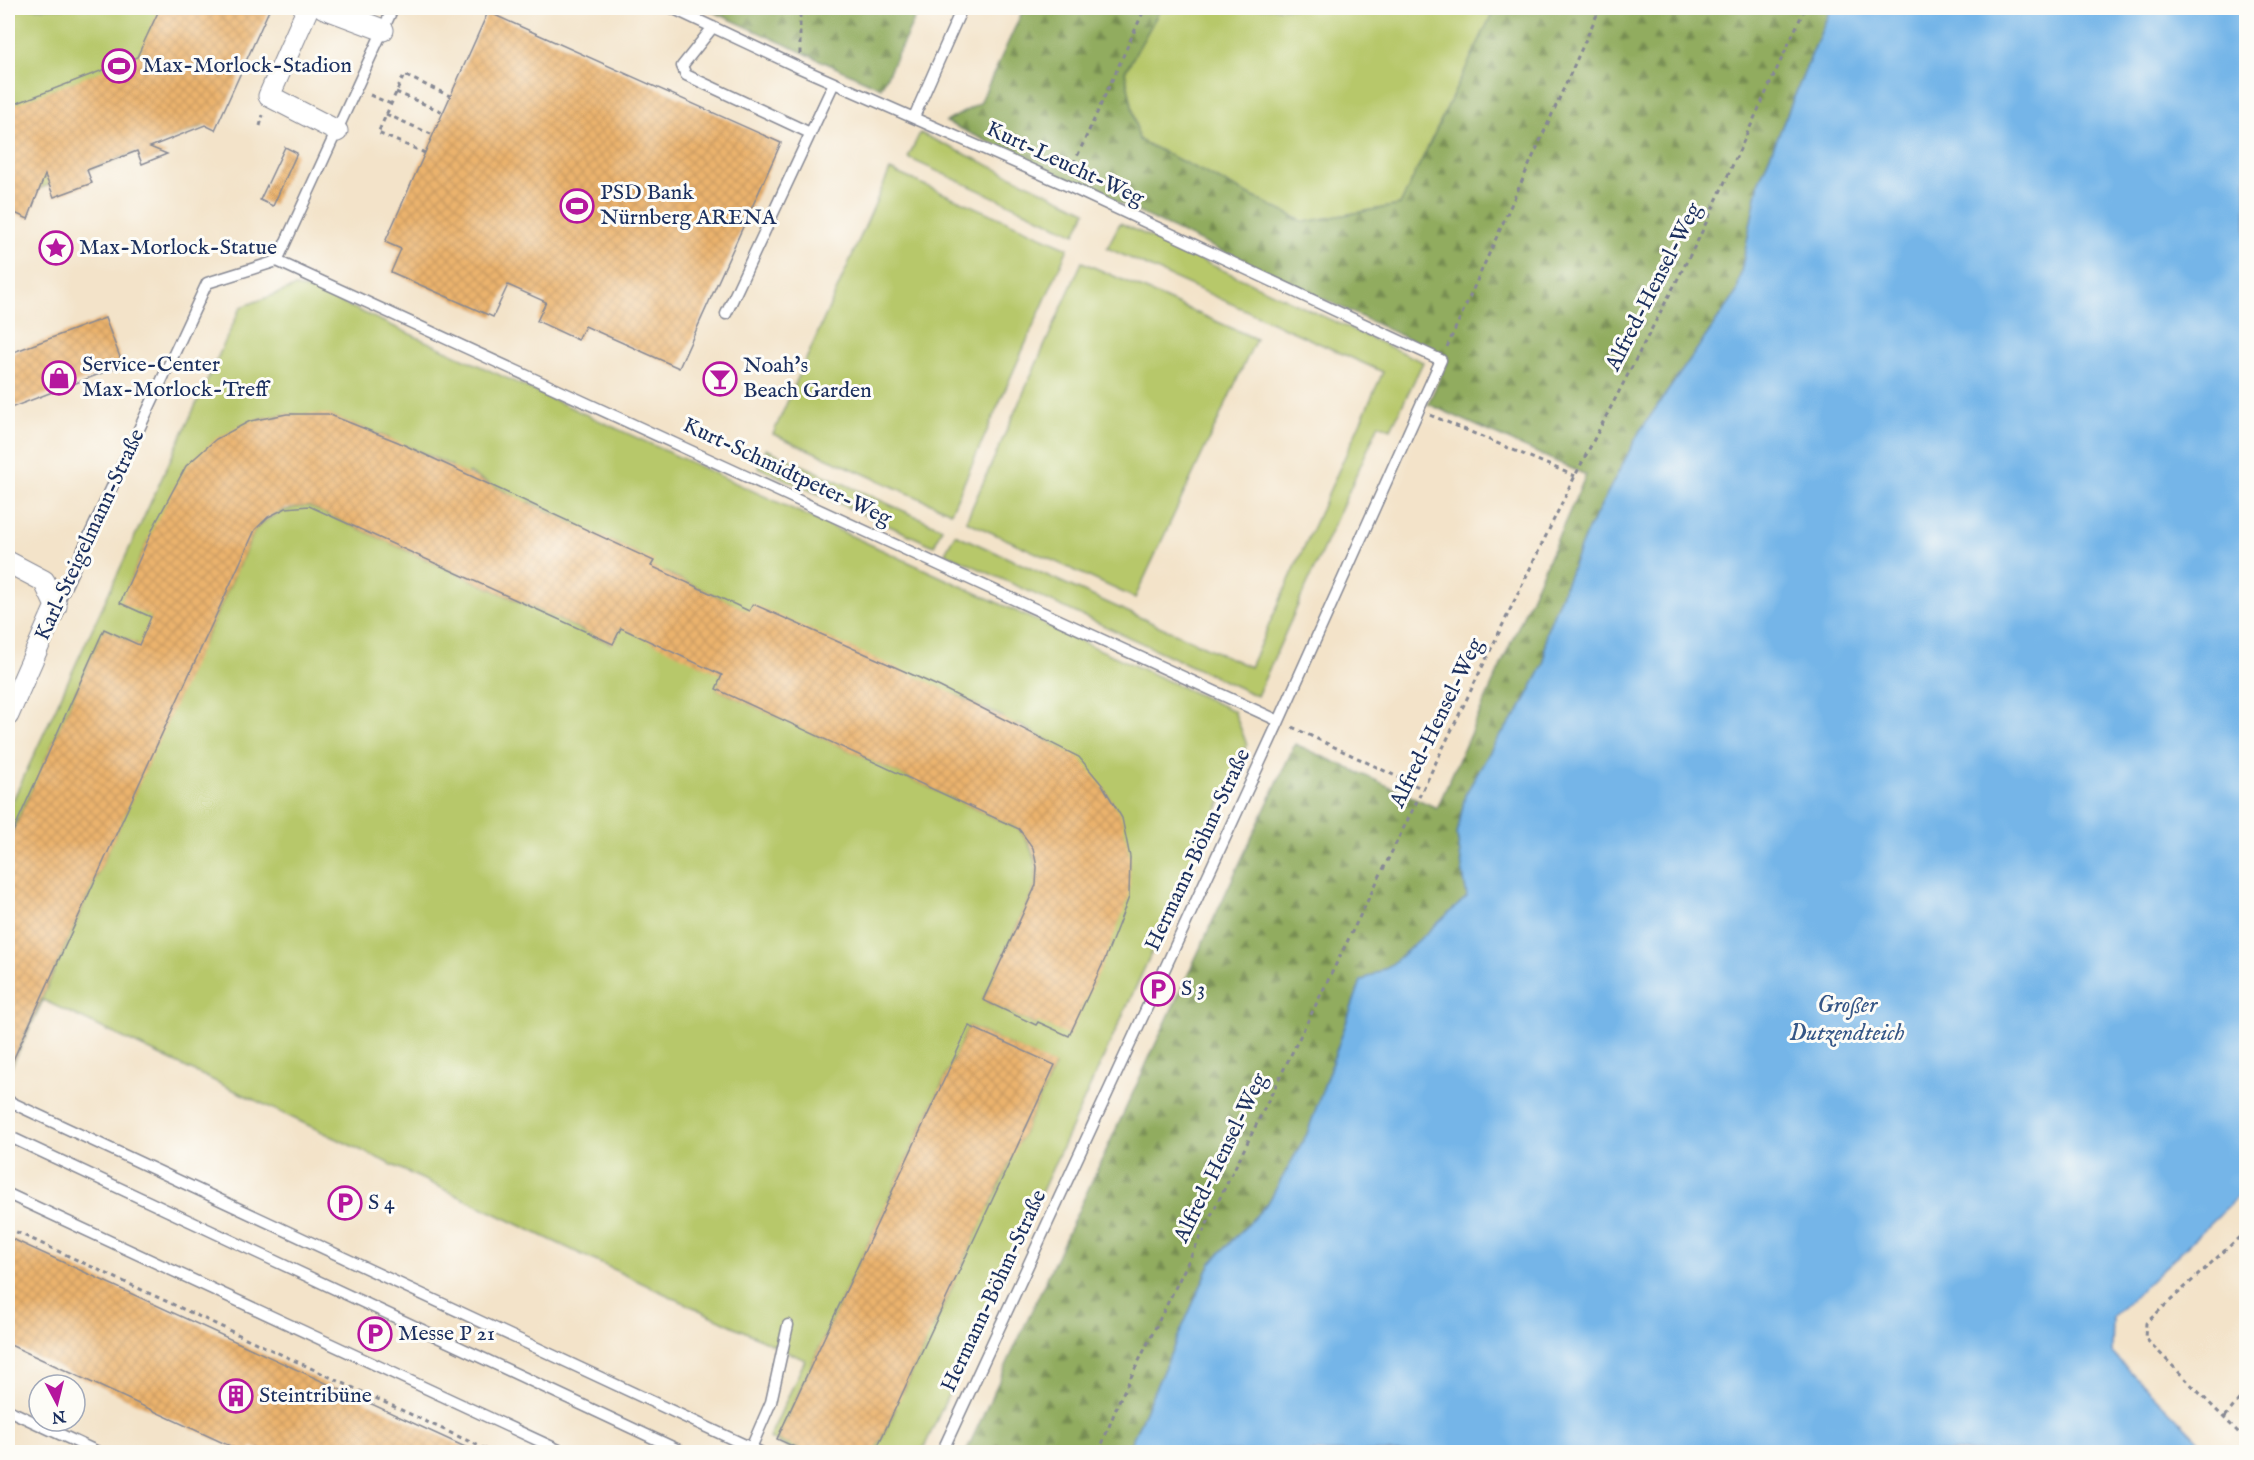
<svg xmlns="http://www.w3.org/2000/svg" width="2254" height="1460" font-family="'IM FELL English',serif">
  <defs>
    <pattern id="forest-firs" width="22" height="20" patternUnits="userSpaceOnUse" patternTransform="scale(1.5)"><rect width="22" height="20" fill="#91ac5e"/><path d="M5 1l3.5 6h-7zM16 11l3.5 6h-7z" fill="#768c51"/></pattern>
    <pattern id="building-cross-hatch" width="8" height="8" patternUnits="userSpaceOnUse" patternTransform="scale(1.5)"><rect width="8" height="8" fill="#ebb36d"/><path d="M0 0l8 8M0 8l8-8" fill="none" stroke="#c99a61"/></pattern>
  </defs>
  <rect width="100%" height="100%" fill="#fdfcf7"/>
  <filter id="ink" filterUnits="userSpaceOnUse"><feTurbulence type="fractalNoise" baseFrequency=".0167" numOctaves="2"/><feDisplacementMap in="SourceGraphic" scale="12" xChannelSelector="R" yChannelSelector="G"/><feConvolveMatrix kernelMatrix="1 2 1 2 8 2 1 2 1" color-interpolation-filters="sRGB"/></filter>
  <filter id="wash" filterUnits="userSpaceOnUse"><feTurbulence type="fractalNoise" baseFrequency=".008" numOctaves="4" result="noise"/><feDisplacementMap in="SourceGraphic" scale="24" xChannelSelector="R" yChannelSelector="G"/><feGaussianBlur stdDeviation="1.35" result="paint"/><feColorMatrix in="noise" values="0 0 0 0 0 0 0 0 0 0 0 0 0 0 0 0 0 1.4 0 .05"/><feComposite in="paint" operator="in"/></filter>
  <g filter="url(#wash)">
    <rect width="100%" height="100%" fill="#f3e3c9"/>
    <!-- grass -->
    <path fill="#b7c86a" stroke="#697c64" stroke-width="1.5" fill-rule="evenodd" d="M8 8H256L204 126 12 199 8 197Z
      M1161 8H1495L1400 205 1304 222 1139 140 1125 72Z
      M920 133 1086 211 1075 234 908 158Z
      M890 170 1068 248 951 512 773 434Z
      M1120 223 1423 362 1391 429 1379 424 1257 696 945 553 955 534 1250 667 1383 372 1107 248Z
      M1082 262 1256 339 1135 598 966 521Z
      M295 287 314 290 1234 711 1247 745 922 1452H875L896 1408 867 1394 903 1392 925 1345 902 1316 932 1330 954 1283 931 1254 961 1268 982 1221 959 1192 990 1206 1011 1159 988 1130 1018 1144 1055 1066 969 1026 777 1439 806 1452H797L769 1438 805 1360 43 1000 8 1074 190 668 104 629 41 770 71 784 64 799 34 785 12 832 42 846 36 861 8 848V811L241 307ZM287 414 334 417 389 438 391 476 405 445 452 466 439 498 454 505 468 473 514 496 516 534 530 502 576 525 578 563 591 532 638 554 640 593 612 644 309 506C286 508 272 513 255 530L203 644 150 621 158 602 127 588 148 540 270 451 258 419ZM665 572 733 604 636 634ZM738 635 956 695 1003 717 988 748 1002 755 1018 724C1067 751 1089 762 1118 812L1036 1025 983 1000 1036 885C1038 862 1033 848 1019 829L717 689Z
      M766 449 942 528 934 546 758 467Z"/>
    <!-- forest -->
    <path fill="url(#forest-firs)" stroke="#566e5e" stroke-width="1.5" d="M705 8H920L881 88Z
      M1024 8H1161L1125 72 1139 140 1304 222 1400 205 1495 8H1831L1759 182 1737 292 1640 431 1585 536 1546 633 1544 664 1519 712 1498 738 1457 835 1467 897 1391 965 1361 981 1307 1134 1268 1203 1211 1263 1127 1452H966L1295 744 1437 808 1586 475 1428 404 1449 358 946 122 980 103Z"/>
    <!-- water -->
    <path fill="#74b5e8" stroke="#4872a3" stroke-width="1.5" d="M1831 8H2246V1189L2113 1317 2112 1353 2210 1452H1127L1211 1263 1268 1203 1307 1134 1361 981 1391 965 1467 897 1457 835 1465 795 1498 738 1519 712 1544 664 1546 633 1585 536 1640 431 1737 292 1759 182Z"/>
    <g id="blocks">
      <!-- building -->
      <path fill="url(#building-cross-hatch)" d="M160 8H270L215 130 205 125 150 147 167 154 142 164 137 151 87 170 92 183 54 197 45 175 28 219 8 210V101L15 104 137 57Z
        M488 12 781 143 679 368 585 326 578 340 537 321 546 302 508 285 493 317 391 272 401 249 385 242Z
        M285 147 297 153 273 206 260 200Z
        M105 318 123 365 8 409V354Z
        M287 414H328L398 442 654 561 651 566 749 611 753 604 940 687 1079 757 1103 786 1122 818 1130 857 1129 897 1105 959 1069 1036 1038 1022 1036 1025 983 1000 1036 885 1037 867 1033 848 1019 829 716 689 722 675 621 628 613 644 309 506 286 508 268 517 255 530 8 1071V843L104 629 139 645 151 617 120 603 154 526 186 466 216 439 250 421Z
        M969 1026 1055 1065 875 1452H806L777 1439Z
        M8 1237 476 1452H264L252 1447 250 1452H243L8 1344Z"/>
    </g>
  </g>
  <g filter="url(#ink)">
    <use href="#blocks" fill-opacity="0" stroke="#878994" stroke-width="1.5"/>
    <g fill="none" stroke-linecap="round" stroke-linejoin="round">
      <!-- lane casing -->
      <g stroke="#878994" stroke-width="13">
        <path id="lane" d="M672 8 800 68 1064 184 1441 360 1279 721 942 1452
          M713 27 682 66 686 75 810 133
          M914 117 962 8
          M277 261 1279 721
          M726 314 834 83
          M57 605 207 283 277 261 393 8
          M8 1101 760 1452
          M8 1136 683 1452
          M8 1194 563 1452
          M8 1410 98 1452
          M751 1448 771 1402 788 1325"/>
      </g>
      <!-- street casing -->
      <g stroke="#878994" stroke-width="23">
        <path id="street" d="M308 8 269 96 337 131
          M324 8 383 30
          M8 562 44 581 56 606 8 715"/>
      </g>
      <!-- path -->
      <path stroke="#878994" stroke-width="3" stroke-dasharray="4.5 4.5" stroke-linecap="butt" d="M800 54V8
        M396 92 443 112
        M370 95 391 104
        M386 114 433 135
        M260 126 263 115
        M425 153 378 133 404 75 450 96
        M1070 172 1145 8
        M1447 347 1600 8
        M1430 415 1575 476
        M1292 727 1423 789
        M8 1228 492 1452
        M2246 1231 2146 1323 2145 1338 2246 1440
        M2225 1417 2246 1391
        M1099 1452 1119 1401 1423 789 1575 476 1699 238 1805 8"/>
      <!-- lane -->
      <use href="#lane" stroke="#fff" stroke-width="10"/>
      <!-- street -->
      <use href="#street" stroke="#fff" stroke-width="21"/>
    </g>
  </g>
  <!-- icons -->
  <defs>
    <g id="stadium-ring" transform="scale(1.725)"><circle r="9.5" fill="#fdfcf7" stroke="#b5179e" stroke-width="1.5"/><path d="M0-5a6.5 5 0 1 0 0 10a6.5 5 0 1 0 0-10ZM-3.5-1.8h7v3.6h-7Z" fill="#b5179e"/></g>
    <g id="sight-ring" transform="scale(1.725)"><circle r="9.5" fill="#fdfcf7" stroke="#b5179e" stroke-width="1.5"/><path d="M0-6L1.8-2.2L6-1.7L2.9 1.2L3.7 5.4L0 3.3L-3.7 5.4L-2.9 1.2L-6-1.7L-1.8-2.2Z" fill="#b5179e"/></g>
    <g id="shop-ring" transform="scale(1.725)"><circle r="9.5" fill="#fdfcf7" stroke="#b5179e" stroke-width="1.5"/><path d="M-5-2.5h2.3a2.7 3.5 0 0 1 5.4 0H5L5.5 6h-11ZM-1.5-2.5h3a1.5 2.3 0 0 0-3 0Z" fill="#b5179e"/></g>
    <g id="bar-ring" transform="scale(1.725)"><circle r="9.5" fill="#fdfcf7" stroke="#b5179e" stroke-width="1.5"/><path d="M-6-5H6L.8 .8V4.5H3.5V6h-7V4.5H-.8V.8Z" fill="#b5179e"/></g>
    <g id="parking-ring" transform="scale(1.725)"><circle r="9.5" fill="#fdfcf7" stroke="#b5179e" stroke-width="1.5"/><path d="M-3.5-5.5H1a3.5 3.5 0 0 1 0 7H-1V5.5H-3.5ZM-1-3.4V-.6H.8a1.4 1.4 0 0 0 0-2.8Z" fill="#b5179e"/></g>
    <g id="building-ring" transform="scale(1.725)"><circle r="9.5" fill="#fdfcf7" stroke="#b5179e" stroke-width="1.5"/><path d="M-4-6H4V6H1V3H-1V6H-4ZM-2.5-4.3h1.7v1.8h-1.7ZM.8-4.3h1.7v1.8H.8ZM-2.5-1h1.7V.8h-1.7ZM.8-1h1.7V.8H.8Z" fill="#b5179e"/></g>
  </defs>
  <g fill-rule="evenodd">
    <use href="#stadium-ring" x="119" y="66"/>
    <use href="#stadium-ring" x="577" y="206"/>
    <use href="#sight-ring" x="56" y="248"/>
    <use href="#shop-ring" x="59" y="378"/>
    <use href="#bar-ring" x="720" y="379"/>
    <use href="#parking-ring" x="1158" y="989"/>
    <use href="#parking-ring" x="345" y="1203"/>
    <use href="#parking-ring" x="375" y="1334"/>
    <use href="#building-ring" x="236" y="1396"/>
  </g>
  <g text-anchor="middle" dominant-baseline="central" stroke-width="6" stroke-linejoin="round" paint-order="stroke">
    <!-- poi labels -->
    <g font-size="22" fill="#1b2f5e" stroke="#fdfcf7" text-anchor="start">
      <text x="142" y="66">Max-Morlock-Stadion</text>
      <text x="600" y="193">PSD Bank<tspan x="600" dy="25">Nürnberg ARENA</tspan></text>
      <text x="79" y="248">Max-Morlock-Statue</text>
      <text x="82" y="365">Service-Center<tspan x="82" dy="25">Max-Morlock-Treff</tspan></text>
      <text x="743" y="366">Noah's<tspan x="743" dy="25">Beach Garden</tspan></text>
      <text x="1181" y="989">S 3</text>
      <text x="368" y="1203">S 4</text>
      <text x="398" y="1334">Messe P 21</text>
      <text x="259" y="1396">Steintribüne</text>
    </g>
    <!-- street labels -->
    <g font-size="22" fill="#1b2f5e" stroke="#fdfcf7">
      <text transform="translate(1065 164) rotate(25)">Kurt-Leucht-Weg</text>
      <text transform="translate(1654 287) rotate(-63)">Alfred-Hensel-Weg</text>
      <text transform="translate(787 472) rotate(25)">Kurt-Schmidtpeter-Weg</text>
      <text transform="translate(90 535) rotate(-65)">Karl-Steigelmann-Straße</text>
      <text transform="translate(1437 723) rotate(-64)">Alfred-Hensel-Weg</text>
      <text transform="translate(1198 850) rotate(-65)">Hermann-Böhm-Straße</text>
      <text transform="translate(1221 1158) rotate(-64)">Alfred-Hensel-Weg</text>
      <text transform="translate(994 1291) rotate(-65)">Hermann-Böhm-Straße</text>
    </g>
    <!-- water labels -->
    <g font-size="24" font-style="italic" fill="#365787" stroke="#fdfcf7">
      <text x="1847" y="1005">Großer<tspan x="1847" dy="28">Dutzendteich</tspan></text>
    </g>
  </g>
  <!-- margin -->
  <rect width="2254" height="1460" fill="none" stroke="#fdfcf7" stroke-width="30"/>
  <!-- north arrow -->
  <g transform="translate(57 1403) rotate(173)"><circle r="28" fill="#fdfcf7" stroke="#a3aaba" stroke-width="1.5"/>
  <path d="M0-4.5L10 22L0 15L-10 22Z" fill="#b5179e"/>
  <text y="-9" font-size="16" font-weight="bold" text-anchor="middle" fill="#1b2f5e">N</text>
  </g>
</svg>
